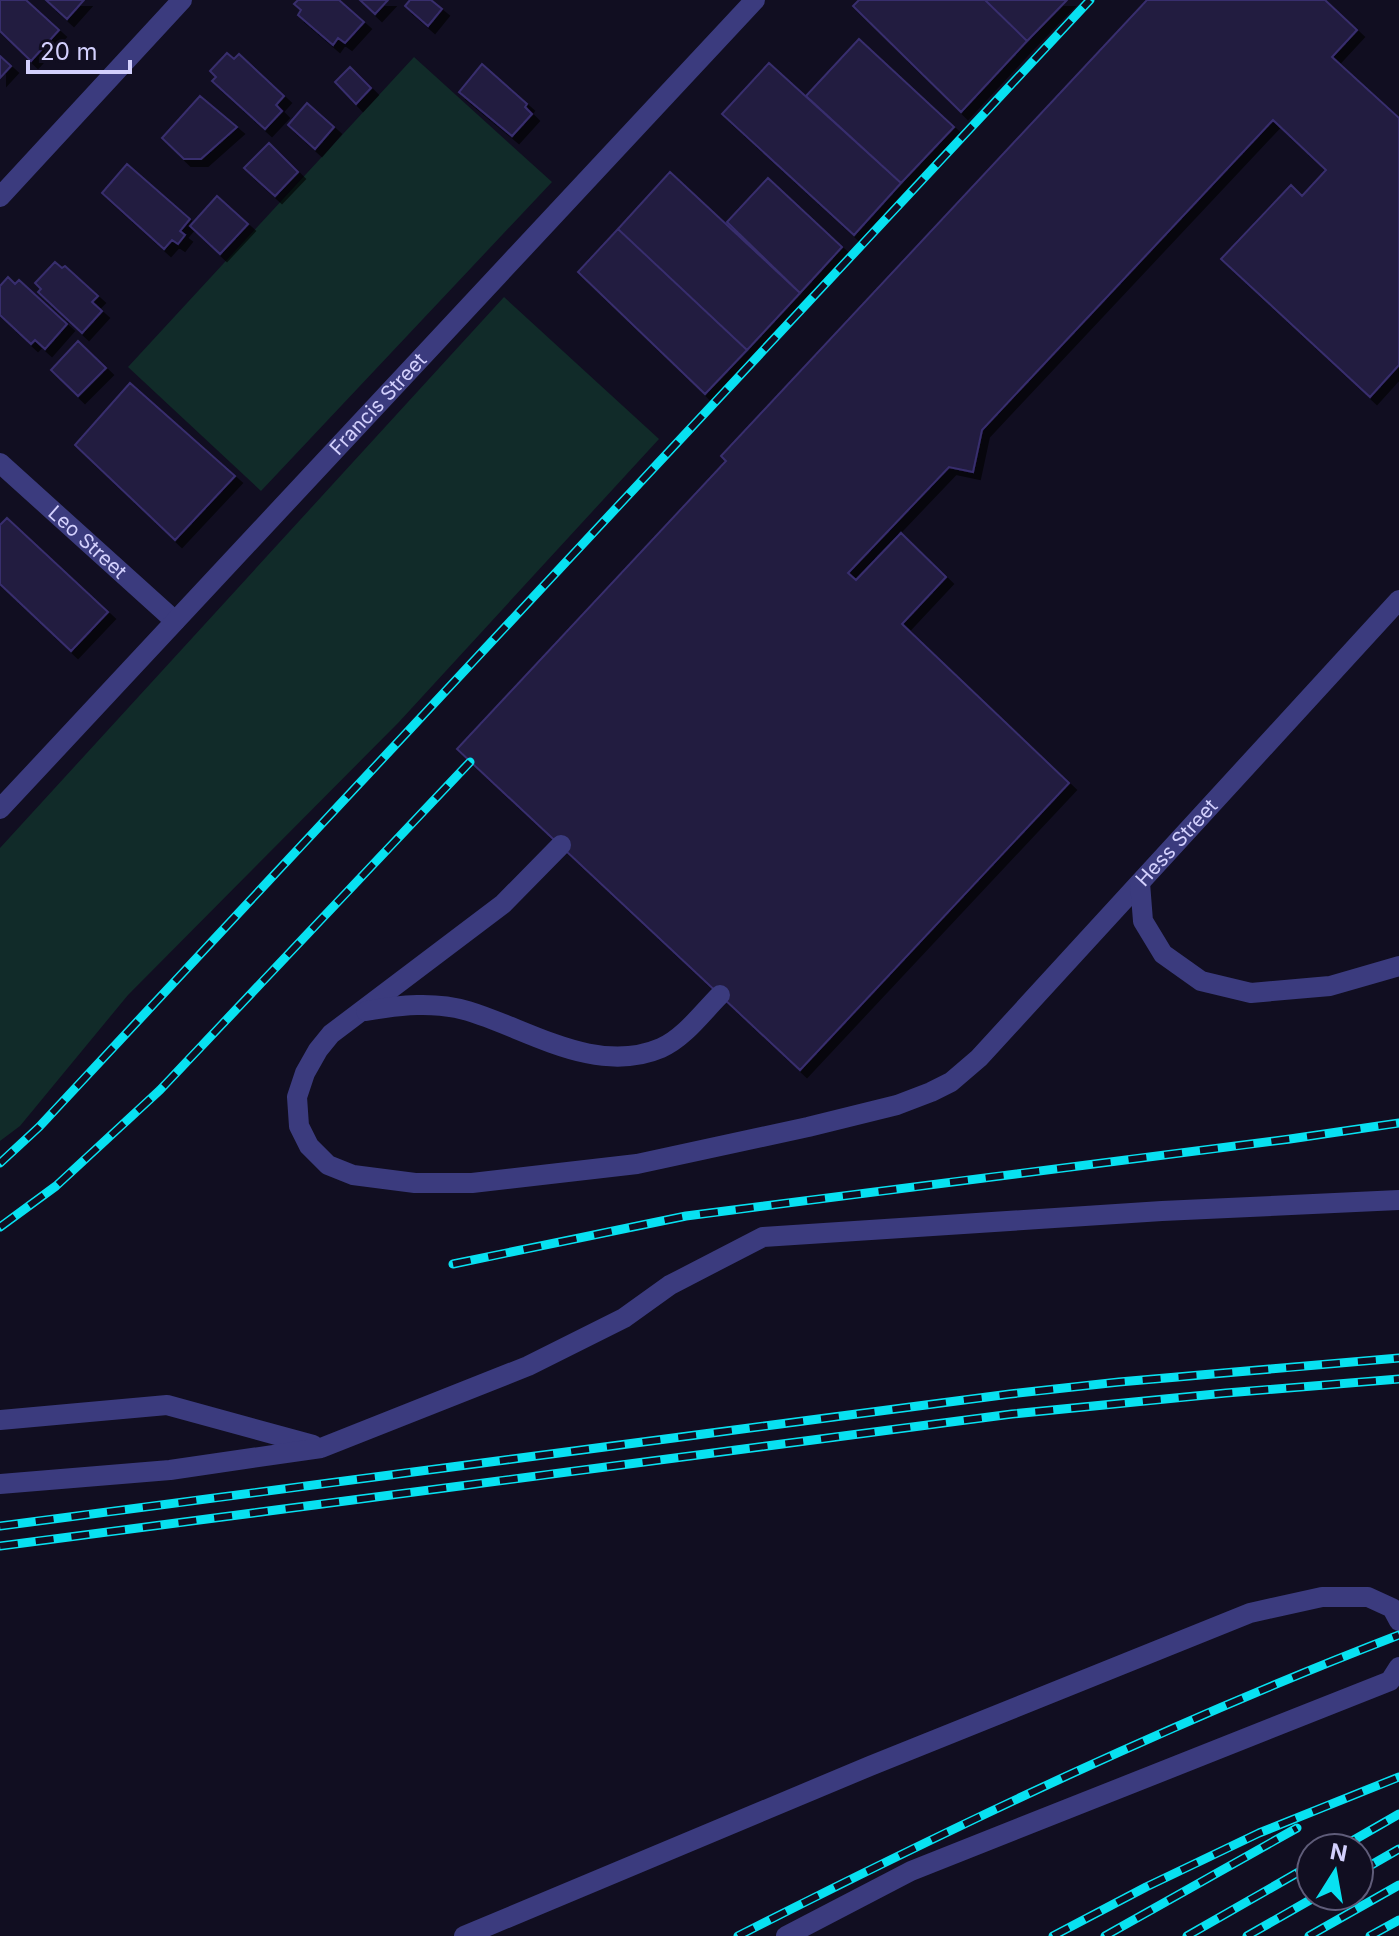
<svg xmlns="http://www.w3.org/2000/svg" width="1399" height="1936" font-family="Inter,sans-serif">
  <defs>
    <filter id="shadow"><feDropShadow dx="7" dy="7" stdDeviation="0" flood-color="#0009"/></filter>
  </defs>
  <rect width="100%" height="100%" fill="#110e21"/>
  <!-- green -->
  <path fill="#112b29" d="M414 57 552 182 261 491 128 367Z
    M504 297 659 439 399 722 128 995 20 1126 0 1141V848Z"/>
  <!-- building -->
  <path fill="#211b41" stroke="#382e6d" stroke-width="2" filter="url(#shadow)" d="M0 0H26L59 30 31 61 0 31Z
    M46 0H84L67 19Z
    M298 0H339L364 22 345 43 338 38 333 45 298 15 301 10 294 4Z
    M360 0H388L375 14Z
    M410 0H431L442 9 428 26 405 6Z
    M859 0H985L1027 41 961 112 853 6Z
    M985 0H1067L1027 41Z
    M1147 0H1325L1357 30 1332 57 1399 118V365L1370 397 1221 259 1291 185 1302 196 1326 170 1273 120 982 430 973 472 949 467 848 573 856 580 901 533 946 577 902 624 1069 783 800 1070 457 749 726 461 721 456Z
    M859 39 954 127 901 183 806 96Z
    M227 53 234 59 239 54 284 96 276 105 282 111 265 129 212 81 216 77 210 71Z
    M0 56 11 66 0 78Z
    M769 63 901 183 854 235 722 114Z
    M482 64 527 104 525 107 532 114 512 136 459 92Z
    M350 67 371 88 356 104 335 82Z
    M200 96 237 127 201 159H184L162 138Z
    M307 103 334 127 315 149 288 125Z
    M269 143 298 172 275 196 244 168Z
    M127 164 190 219 180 231 185 235 178 244 172 240 164 249 102 193Z
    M670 172 800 293 747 350 618 229Z
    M768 178 842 247 800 293 727 222Z
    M217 196 248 224 220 254 190 226Z
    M618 229 747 350 705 394 578 272Z
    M55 262 62 268 65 266 98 296 92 302 102 311 82 333 38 292 41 289 35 283Z
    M8 277 15 284 19 280 67 324 45 349 35 340 31 344 0 315V286Z
    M78 341 106 368 78 396 51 370Z
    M130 383 235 476 175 540 75 445Z
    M7 518 108 612 71 651 0 584V525Z"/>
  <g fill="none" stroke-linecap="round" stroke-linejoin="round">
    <!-- minor -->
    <g stroke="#3b3b7e" stroke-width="20">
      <path d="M0 197 182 0"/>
      <path id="s1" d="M0 463 175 621"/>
      <path id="s2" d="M0 809 755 0"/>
      <path id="s3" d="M561 845 503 904 331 1034 318 1050 305 1073 297 1097 299 1126 309 1146 328 1165 353 1175 415 1183H472L637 1164 808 1127 897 1105 931 1092 951 1082 979 1058 1399 600"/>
      <path d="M1140 883 1143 921 1163 954 1201 981 1251 993 1330 986 1399 966"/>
      <path d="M366 1011C400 1005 434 1001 468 1011 528 1029 596 1076 661 1048 684 1038 702 1013 720 995"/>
      <path d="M0 1420 167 1405 313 1445"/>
      <path d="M0 1484 170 1470 321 1448 528 1366 624 1318 670 1285 763 1237 1162 1211 1399 1200"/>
      <path d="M464 1936 870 1766 1250 1613 1322 1597H1368L1392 1608 1399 1621"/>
      <path d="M786 1936 911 1871 1390 1681 1399 1667"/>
    </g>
    <!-- rail casing -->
    <g stroke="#08e1f1" stroke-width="9">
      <path id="rail" d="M0 1163 39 1127 1090 0
        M0 1227 56 1186 160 1090 470 762
        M453 1264 686 1216 1290 1139 1399 1123
        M0 1526 1010 1394 1119 1382 1399 1358
        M0 1546 1012 1414 1226 1393 1399 1379
        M1340 1848 1399 1814
        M1359 1872 1399 1849
        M738 1936C954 1826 1173 1722 1399 1635
        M1053 1936 1146 1887 1259 1833 1399 1777
        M1105 1936 1297 1828
        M1187 1936 1311 1865
        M1247 1936 1317 1896
        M1309 1936 1399 1885
        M1370 1936 1399 1920"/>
    </g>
    <!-- rail -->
    <use href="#rail" stroke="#110e21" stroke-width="6" stroke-dasharray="18" stroke-linecap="butt"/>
  </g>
  <g text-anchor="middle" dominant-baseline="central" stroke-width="8" stroke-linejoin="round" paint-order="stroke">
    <!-- street labels -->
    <g font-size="20" fill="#d3d0fd" stroke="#110e21">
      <text stroke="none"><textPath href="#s2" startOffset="554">Francis Street</textPath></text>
      <text stroke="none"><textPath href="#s1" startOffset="118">Leo Street</textPath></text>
      <text stroke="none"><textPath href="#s3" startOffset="1416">Hess Street</textPath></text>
    </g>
  </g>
  <!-- north arrow -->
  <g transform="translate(1335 1872) rotate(11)"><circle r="38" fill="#110e21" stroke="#5f5c79" stroke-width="2"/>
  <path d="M0-6L14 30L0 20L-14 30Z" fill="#08e1f1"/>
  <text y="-12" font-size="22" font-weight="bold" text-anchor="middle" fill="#d3d0fd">N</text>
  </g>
  <!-- scale -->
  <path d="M28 60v12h102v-12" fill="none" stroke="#d3d0fd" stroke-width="4"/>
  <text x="40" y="60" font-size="24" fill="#d3d0fd" stroke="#110e21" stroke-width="6" paint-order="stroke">20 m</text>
</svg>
